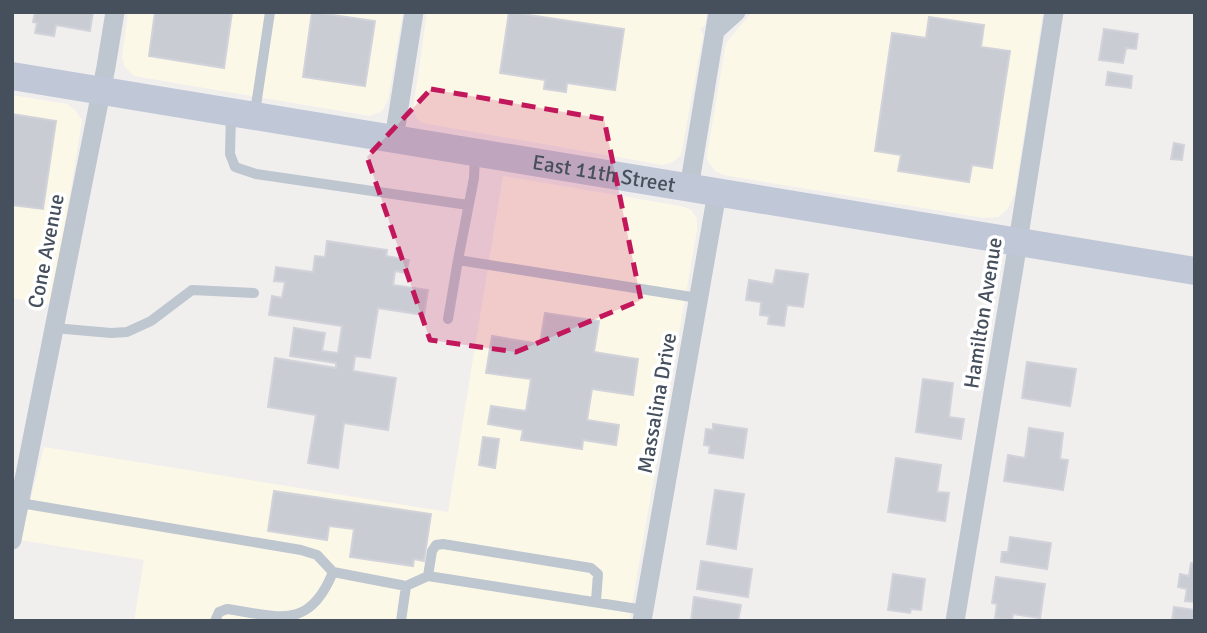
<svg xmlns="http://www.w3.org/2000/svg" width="1207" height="633" font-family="Signika,sans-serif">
  <rect width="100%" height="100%" fill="#f1eeee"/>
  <!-- commercial -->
  <path fill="#fcf8e7" d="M128 12H403L388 100 382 111 370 116 134 76 125 67 122 57Z
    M427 12H707L705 25 700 29 703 35 681 155 673 162 663 165 422 123 417 119 413 110Z
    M752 12H1043L1015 193 1007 210 998 217 984 218 723 175 715 171 707 160V154L726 43Z
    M12 95 67 104 76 111 82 120 52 305 12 298Z
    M503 176 681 206 691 210 697 218V230L629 621H134L144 560 20 540 44 447 448 512Z"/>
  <!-- building -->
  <path fill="#caccd4" stroke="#d2d3da" stroke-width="2" d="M35 12H93L90 31 56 25 54 36 35 33 37 23 33 22Z
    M155 12H232L224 68 149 56Z
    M312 12 375 21 365 86 303 77Z
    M509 12 624 29 615 90 567 83 566 92 544 89 545 80 500 73Z
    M929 17 984 25 981 47 1010 51 992 168 972 165 969 182 898 171 901 155 875 151 892 33 926 38Z
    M1104 29 1138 34 1136 49 1126 48 1123 63 1099 60Z
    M1108 72 1132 76 1131 88 1106 85Z
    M12 114 56 121 43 209 12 205Z
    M1174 143 1184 145 1182 160 1171 159Z
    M327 241 387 250 386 256 409 260 406 273 395 271 393 285 428 290 424 315 378 308 370 358 355 356 353 371 396 378 388 430 344 423 338 468 308 463 316 415 268 407 275 358 336 368V363L290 356 294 328 325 333 322 351 338 353 342 326 269 315 272 296 282 298 285 282 274 281 276 267 313 272 315 256 325 257Z
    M776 270 808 274 803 307 787 305 784 326 768 324 769 316 760 315 761 302 746 300 749 280 773 284Z
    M545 313 599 321 594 352 638 359 633 395 592 389 587 420 619 425 616 445 583 440 582 449 521 440 523 430 488 424 491 406 526 411 531 379 486 373 492 336 540 344Z
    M1027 362 1076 369 1070 406 1022 398Z
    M923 379 953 383 949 417 964 419 961 439 916 432Z
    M713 424 747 429 743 458 709 453 710 446 704 445 706 429 713 430Z
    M1029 428 1063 433 1060 459 1068 460 1063 490 1004 481 1008 455 1025 458Z
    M483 437 499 439 495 468 479 465Z
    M896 458 941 465 937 492 949 493 945 521 888 512Z
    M715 490 744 494 736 549 707 544Z
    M274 491 431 514 424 561 414 559 413 566 350 557 354 529 329 526 327 540 268 531Z
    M1010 537 1051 543 1047 569 1001 562 1002 552H1008Z
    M701 561 752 569 748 597 697 589Z
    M1191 563 1195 564V602L1185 601 1187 589 1178 587 1180 574 1189 576Z
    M893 574 925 579 921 610 911 609 910 613 888 610Z
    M996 577 1045 584 1040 618 1013 614 1012 620 995 618 997 604 992 603Z
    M694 597 741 605 738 621H691Z
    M1174 607 1195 610V621H1172Z"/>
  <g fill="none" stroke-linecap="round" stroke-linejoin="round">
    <!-- lane -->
    <path stroke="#bec6d0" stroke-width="10" d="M255 112 270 12
      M231 114 230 154 235 167 256 174 468 205
      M475 156 474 178 458 260 698 298
      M448 319 458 260
      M54 328 111 333 127 332 151 321 192 290 254 293
      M20 503 301 550 317 555 333 572 406 586 401 621
      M406 586 428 576
      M596 601 598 574 591 568 443 544 436 545 432 551 428 576 644 610
      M215 621 219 612 227 609C277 616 309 632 333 572"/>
    <!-- street -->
    <path stroke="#bec6d0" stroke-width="19" d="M716 30 736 12
      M394 139 414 12
      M689 188 718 12
      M12 540 106 67 115 12
      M642 621 717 193
      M955 621 1014 267 1054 12"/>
    <!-- secondary -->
    <path stroke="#c0c8d7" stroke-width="28" id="s1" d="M12 76 1195 271"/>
  </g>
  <!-- marked area -->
  <path fill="#c2185b" fill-opacity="0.2" stroke="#c2185b" stroke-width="5" stroke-dasharray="14 9" stroke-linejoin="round" d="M431 89 604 119 641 300 516 352 430 340 367 157Z"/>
  <g text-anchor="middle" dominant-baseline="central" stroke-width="7" stroke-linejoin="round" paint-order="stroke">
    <!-- street labels -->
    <g font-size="21" fill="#464f5c" stroke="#fff">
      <text stroke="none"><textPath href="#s1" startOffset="600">East 11th Street</textPath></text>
      <text transform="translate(46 251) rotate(-79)">Cone Avenue</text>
      <text transform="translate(983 313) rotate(-81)">Hamilton Avenue</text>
      <text transform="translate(657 403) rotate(-80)">Massalina Drive</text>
    </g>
  </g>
  <!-- border -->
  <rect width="1207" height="633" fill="none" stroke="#464f5c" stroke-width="28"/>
</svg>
